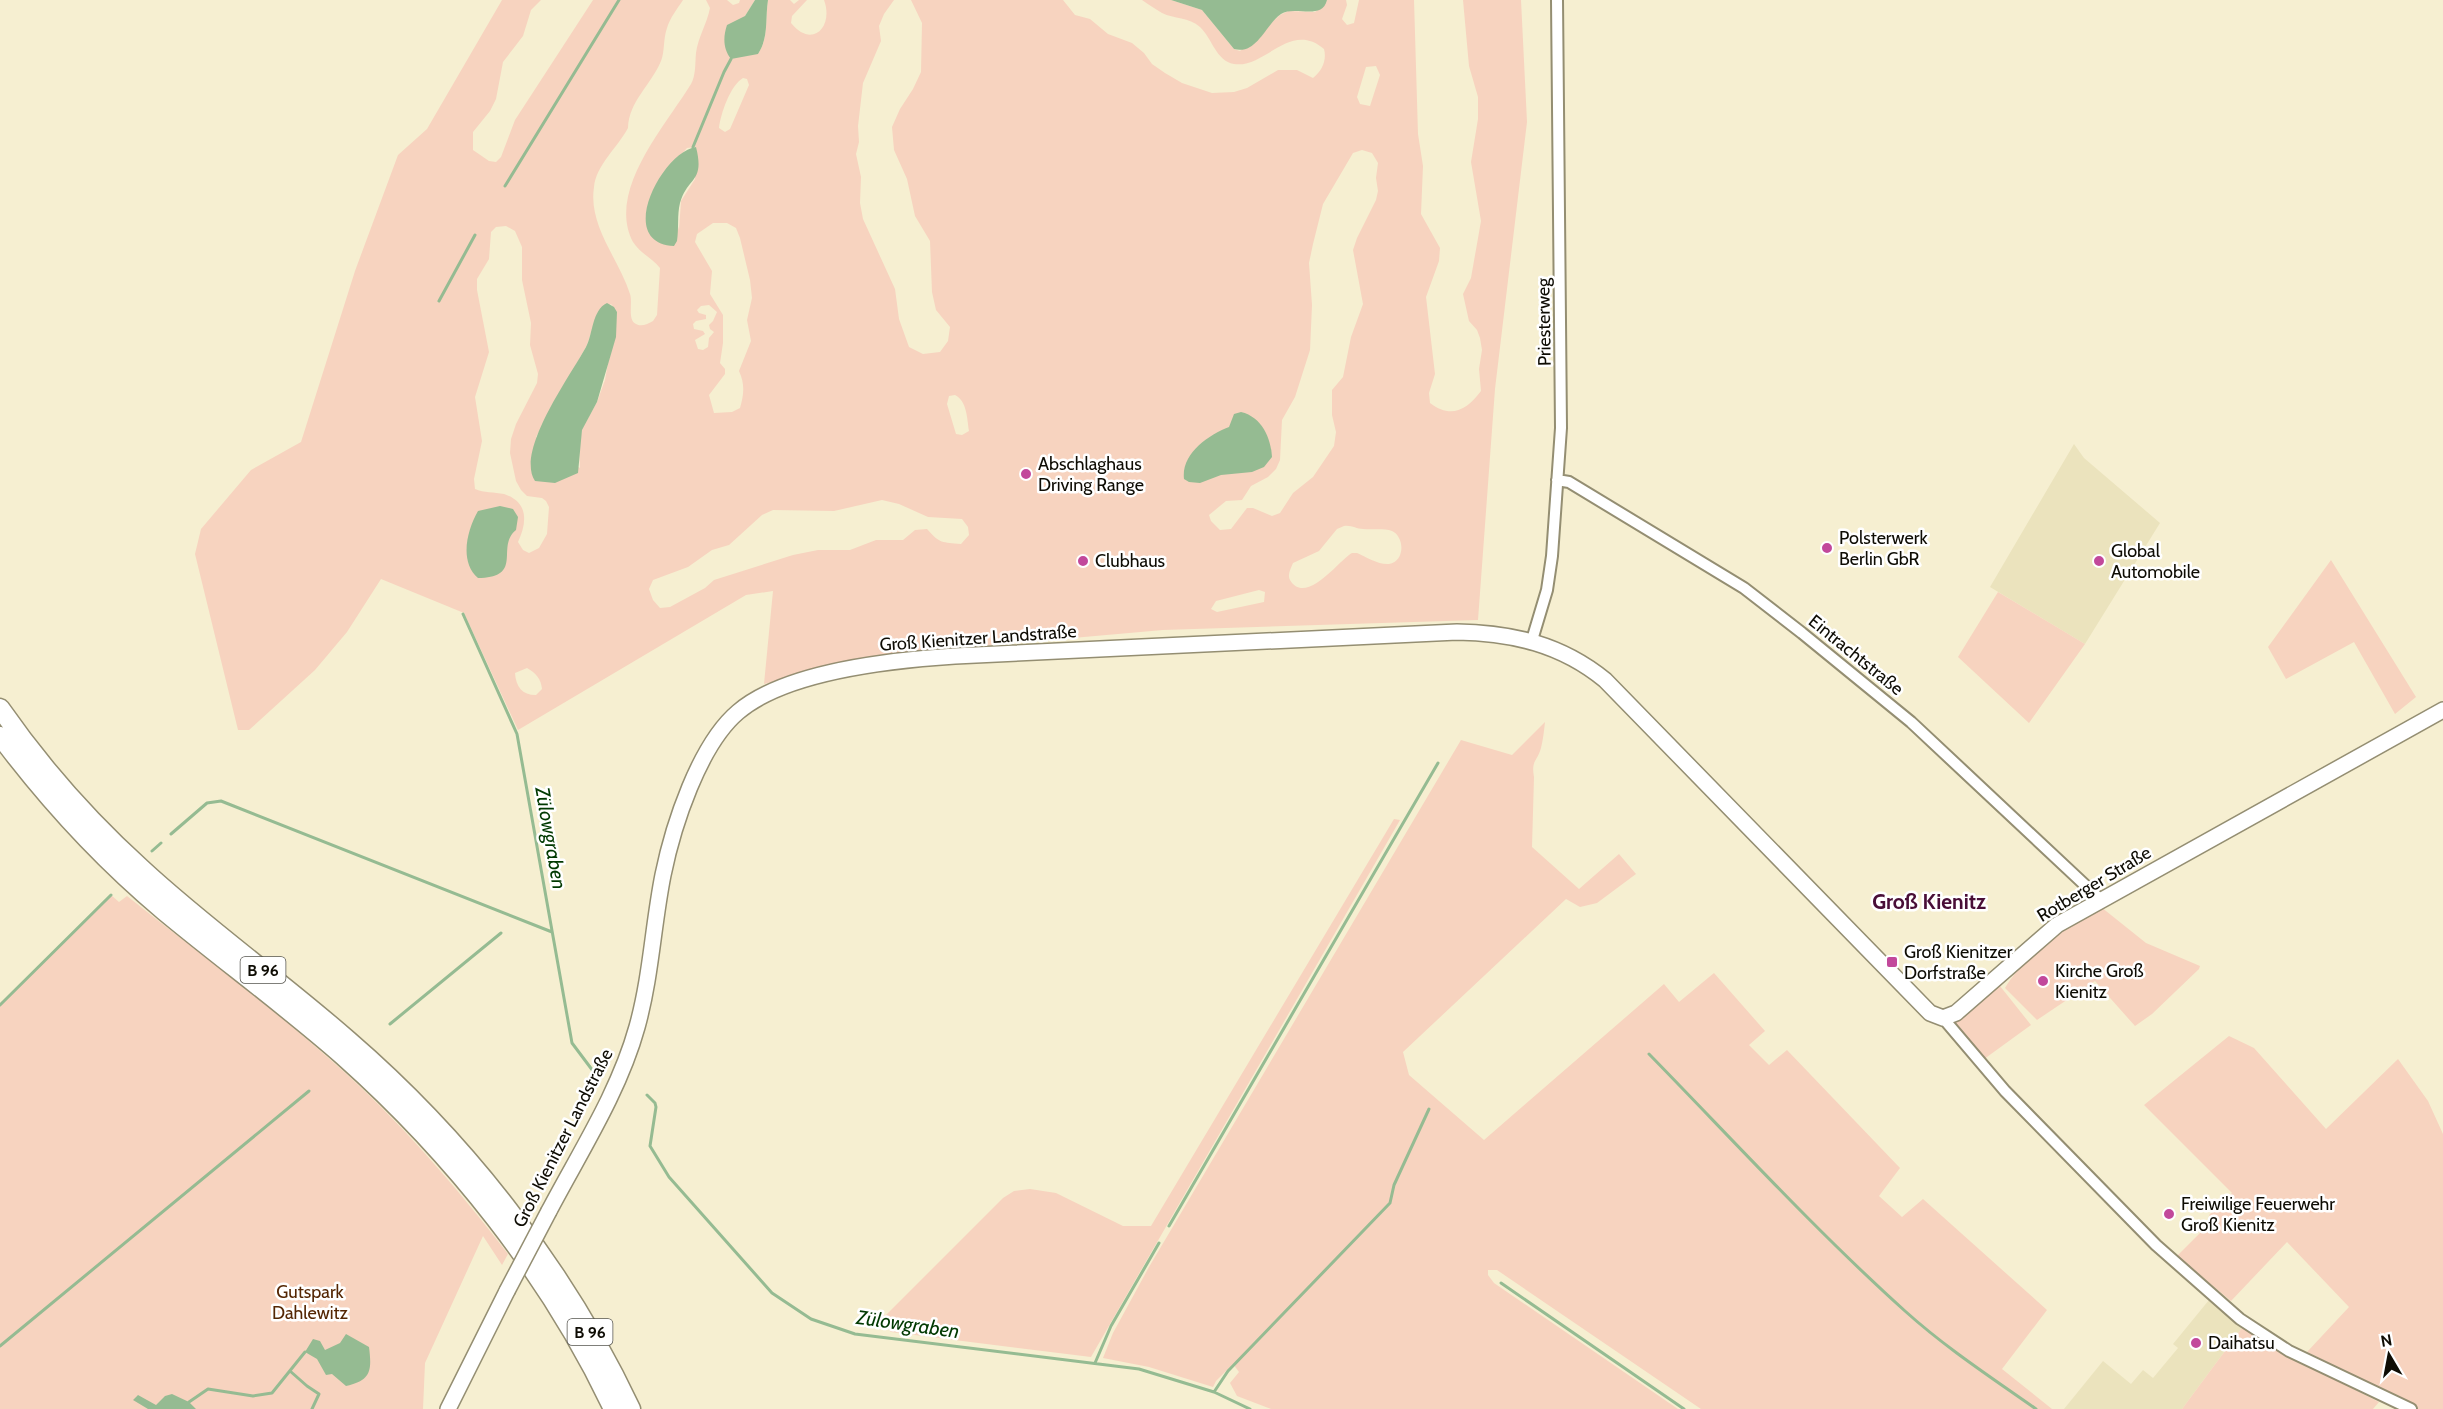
<svg xmlns="http://www.w3.org/2000/svg" width="2443" height="1409" font-family="Cabin,sans-serif">
  <rect width="100%" height="100%" fill="#f6efd1"/>
  <!-- built -->
  <path fill="#ebe3bd" d="M2074 444 2084 458 2160 523 2085 644 1990 587Z
    M2209 1300 2242 1328 2182 1409H2064L2103 1361 2131 1384 2143 1370 2153 1378 2178 1348 2173 1344Z"/>
  <!-- green -->
  <path fill="#f7d3bf" fill-rule="evenodd" d="M502 0H541L531 10 523 36 503 62 496 99 490 111 473 132V150L489 161 496 162 501 157 515 120 593 0H683C677 9 670 18 667 28 663 39 665 51 661 61 651 85 629 101 628 128 618 147 596 165 594 187 588 226 619 259 630 294 633 302 627 320 636 324 641 327 648 324 653 321L657 315 660 268C652 258 640 253 633 242 606 191 666 125 691 84 696 75 695 63 696 53 698 37 707 24 710 8L706 0H727L733 5 739 3 740 0H755L745 16 758 54C769 37 765 19 768 0H790L794 4 799 0H807L792 16 791 23C812 49 834 27 824 0H894L884 14 879 26 881 41 863 83 858 126 859 142 856 154 861 177 860 203 863 219 895 289 899 319 909 347 923 354 940 352 948 341 950 327 936 310 932 292 930 241 915 216 907 179 894 150 892 127 900 109 913 89 921 72 922 23 911 0H1063L1075 15 1090 19 1108 34 1132 43 1144 53 1152 64 1165 73 1182 83 1212 93 1234 92 1247 88 1278 70H1297L1313 78C1322 71 1327 60 1324 49 1290 20 1265 69 1234 64 1216 61 1212 38 1200 27 1189 17 1174 19 1162 13 1155 9 1148 4 1142 0H1171L1202 10 1234 49 1240 51 1280 15 1288 11 1315 12 1327 0H1346L1347 5 1342 19 1347 25 1354 23 1359 0H1414L1418 134 1423 166 1421 214 1440 248 1439 261 1426 297 1435 374 1429 393 1430 403C1451 419 1467 410 1481 391L1479 369 1482 350 1480 338 1477 330 1469 321 1463 294 1471 278 1481 221 1471 162 1478 119V97L1469 66 1463 0H1521L1527 122 1495 389 1478 620 1163 630 901 653 845 663 764 684 773 591 746 595 518 730 464 613 381 579 347 632 315 670 249 730H238L195 554 201 529 251 470 301 442 355 271 398 155 427 129ZM1376 66 1380 75 1370 106 1360 104 1357 97 1366 67ZM743 78 747 79 749 85 730 129 725 132 719 128C721 113 730 86 743 78ZM696 147 695 179 681 201 679 230 664 174 687 148ZM1362 150 1372 153 1378 163 1376 178 1378 191 1376 200 1357 238 1353 250 1363 304 1351 337 1343 377 1332 390V415L1336 432 1334 446 1313 477 1293 493 1280 513 1272 516 1253 508H1247L1231 529 1220 530 1211 521 1209 515 1226 501 1242 500 1251 486 1268 477 1276 469 1280 460 1282 420 1295 397 1310 350 1312 305 1309 263 1313 244 1323 204 1353 153ZM713 223H727L736 228 740 238 750 280 752 298 747 320 751 341 739 371C745 384 744 394 740 408L732 412 714 413 709 395 725 374V369L720 363 723 343V315L710 294 712 271 695 242 697 234ZM506 226 515 231 522 247V280L531 323 530 345 538 374 537 383 516 424 511 439 510 453 516 481 521 490 527 496 542 498 546 501 549 507 547 534 539 548 529 553 523 550 518 542C527 523 529 502 504 494 494 492 484 493 475 489L474 479 482 441 475 397 489 352 477 290V279L489 259 491 232 496 227ZM611 304 617 312 605 380 597 402 582 429 579 446 580 468 536 437 587 345 598 312ZM709 305 717 312 713 321 709 325 710 329 714 332 709 338 708 347 703 350 698 349 695 340 705 334 703 331 694 329 693 324 696 321 706 319V315L699 313 697 310 701 306ZM955 395C967 401 967 418 969 431L962 435 956 434 947 404 949 396ZM882 500 899 504 928 517 962 519 968 527 969 535 961 544C942 542 940 544 927 529L915 530 903 540H876L850 550H818L793 555 714 580 705 588 670 607 660 608 653 600 649 589 653 580 688 567 712 550 729 545 762 515 773 510 834 511ZM1344 526C1352 525 1356 529 1363 529 1372 530 1384 528 1392 531 1405 537 1405 562 1389 564 1379 565 1366 557 1357 553H1352C1341 558 1306 607 1290 580 1287 575 1291 568 1293 563L1319 551 1337 529ZM1259 590 1265 592 1264 602 1217 612 1211 609 1216 601ZM527 668C536 673 541 679 542 689L536 695C522 695 516 687 515 673Z
    M2331 560 2416 697 2395 714 2354 642 2286 679 2268 647Z
    M1998 592 2085 644 2029 723 1958 657Z
    M1545 722C1544 731 1543 740 1541 748 1537 762 1531 760 1534 777L1532 847 1579 889 1619 854 1636 874 1597 903 1580 907 1566 899 1403 1052 1409 1075 1484 1140 1664 984 1679 1002 1714 973 1765 1031 1749 1045 1769 1065 1787 1050 1900 1168 1879 1196 1902 1217 1923 1199 2047 1310 2002 1369 2052 1409H1701L1497 1270H1488V1275L1494 1283 1678 1409H1271L1237 1396 1230 1383 1239 1372 1233 1364 1216 1381 1213 1387 1149 1367 1103 1358 1113 1333 1149 1267 1461 740 1512 755Z
    M1394 819 1400 820 1091 1357 891 1332 878 1316 886 1315 1003 1198 1014 1191 1030 1189 1056 1193 1123 1226H1151Z
    M111 895 119 902 127 896C196 951 267 1003 333 1062 398 1119 455 1185 508 1254L502 1265 483 1236 425 1363 423 1409H0V1003Z
    M2101 907 2146 943 2200 966 2199 969 2152 1014 2135 1026 2095 981 2037 1020 2005 988C2026 953 2066 927 2101 907Z
    M1996 981 2031 1025 1980 1062 1946 1021Z
    M2229 1036 2254 1048 2326 1129 2398 1059 2428 1101 2443 1134V1409H2411L2415 1405 2307 1352 2349 1307 2287 1242 2231 1301 2177 1256 2213 1220 2209 1215 2232 1193 2144 1105Z
    M2242 1328 2300 1362 2379 1402 2373 1409H2182Z"/>
  <!-- water -->
  <path fill="#95bb92" d="M755 0H768C765 19 769 37 758 54L731 59C723 49 723 37 727 25L745 16Z
    M1171 0H1327C1322 21 1295 5 1281 14 1265 25 1257 55 1234 49L1202 10Z
    M696 147C705 183 688 176 680 203 677 215 679 228 677 241L674 246C614 243 663 151 696 147Z
    M607 303 614 307 617 312 616 337 597 402 582 430 578 473 555 483 535 481C515 451 571 375 586 347 593 334 592 310 607 303Z
    M1241 412C1262 417 1271 438 1272 457L1264 467 1252 472 1221 475 1200 483 1189 482 1184 479C1181 454 1208 435 1229 427L1234 414Z
    M500 506 513 509 518 517 516 530C495 547 525 577 478 578 459 562 467 530 478 511Z
    M346 1334 369 1347C372 1371 371 1380 346 1386L332 1374 326 1375 317 1359 305 1352 313 1339 320 1341 325 1350 340 1343Z
    M172 1394 189 1402 196 1409H148L133 1400 138 1395 156 1405 165 1396Z"/>
  <g fill="none" stroke-linecap="round" stroke-linejoin="round">
    <!-- stream -->
    <path stroke="#95bb92" stroke-width="3" d="M693 147 724 72 731 59
      M505 186 619 0
      M439 301 475 235
      M463 614 517 734 572 1043 593 1071
      M171 834 207 803 221 801 552 932
      M152 851 161 843
      M0 1005 111 895
      M390 1024 501 933
      M1649 1054C1733 1140 1815 1230 1905 1311 1946 1348 1992 1378 2036 1409
      M647 1095 655 1103 656 1107 650 1146 669 1177 772 1293 811 1319 855 1334 1139 1369 1214 1392 1250 1409
      M1169 1226 1438 763
      M1501 1283 1684 1409
      M0 1346 309 1091
      M1095 1363 1111 1326 1159 1243
      M290 1371 307 1386 319 1394 312 1409
      M1214 1392 1228 1371 1390 1203 1394 1185 1429 1109
      M189 1402 208 1389 253 1396 272 1393 305 1352"/>
    <!-- minor casing -->
    <g stroke="#948e72" stroke-width="14">
      <path id="minor" d="M1557 480 1569 482 1744 588 1802 633 1911 722 2101 900
        M1532 640 1547 590 1552 556 1561 428 1557 0
        M1943 1018 2005 1091 2156 1245 2240 1319 2289 1351 2411 1409"/>
    </g>
    <!-- secondary casing -->
    <g stroke="#948e72" stroke-width="18">
      <path id="secondary" d="M549 1211C580 1152 619 1092 637 1027 651 977 653 925 663 875 673 826 699 745 738 712 786 671 893 660 955 656L1457 632C1512 633 1561 644 1605 680L1930 1013 1943 1018 1956 1013 2057 925 2443 710
        M448 1409 507 1291"/>
    </g>
    <!-- trunk casing -->
    <g stroke="#948e72" stroke-width="21">
      <path id="trunk" d="M0 708C41 767 89 821 142 869 208 930 281 981 348 1040 465 1141 565 1269 631 1409
        M0 736C48 800 102 859 164 911 223 960 285 1005 343 1056 453 1154 550 1275 613 1409"/>
    </g>
    <!-- minor -->
    <use href="#minor" stroke="#fff" stroke-width="10"/>
    <!-- secondary -->
    <use href="#secondary" stroke="#fff" stroke-width="15"/>
    <!-- trunk -->
    <use href="#trunk" stroke="#fff" stroke-width="18"/>
    <!-- secondary-bridge casing -->
    <g stroke="#948e72" stroke-width="18" stroke-linecap="butt">
      <path id="secondary-bridge" d="M507 1291 549 1211"/>
    </g>
    <!-- secondary-bridge -->
    <use href="#secondary-bridge" stroke="#fff" stroke-width="15"/>
  </g>
  <!-- markers -->
  <g fill="#c2489b" stroke="#fff" stroke-width="2">
    <circle cx="1026" cy="474" r="6"/>
    <circle cx="1827" cy="548" r="6"/>
    <circle cx="1083" cy="561" r="6"/>
    <circle cx="2099" cy="561" r="6"/>
    <rect x="1886" y="956" width="12" height="12" rx="3"/>
    <circle cx="2043" cy="981" r="6"/>
    <circle cx="2169" cy="1214" r="6"/>
    <circle cx="2196" cy="1343" r="6"/>
  </g>
  <g text-anchor="middle" dominant-baseline="central" stroke-width="5" stroke-linejoin="round" paint-order="stroke">
    <!-- shield labels -->
    <g fill="#fff" stroke="#56554f" stroke-width="1.5">
      <rect x="240.5" y="957" width="45" height="26" rx="4.5"/>
      <rect x="567.5" y="1319" width="45" height="26" rx="4.5"/>
    </g>
    <g font-size="16" font-weight="bold" fill="#0e0c04">
      <text x="263" y="970">B 96</text>
      <text x="590" y="1332">B 96</text>
    </g>
    <!-- street labels -->
    <g font-size="18" fill="#0e0c04" stroke="#fff">
      <text transform="translate(1544 322) rotate(-91)">Priesterweg</text>
      <text transform="translate(978 638) rotate(-4)">Groß Kienitzer Landstraße</text>
      <text transform="translate(1856 655) rotate(39)">Eintrachtstraße</text>
      <text transform="translate(2094 884) rotate(-31)">Rotberger Straße</text>
      <text transform="translate(563 1138) rotate(-63)">Groß Kienitzer Landstraße</text>
    </g>
    <!-- poi labels -->
    <g font-size="18" fill="#0e0c04" stroke="#fff" text-anchor="start">
      <text x="1038" y="464">Abschlaghaus<tspan x="1038" dy="21">Driving Range</tspan></text>
      <text x="1839" y="538">Polsterwerk<tspan x="1839" dy="21">Berlin GbR</tspan></text>
      <text x="2111" y="551">Global<tspan x="2111" dy="21">Automobile</tspan></text>
      <text x="1095" y="561">Clubhaus</text>
      <text x="1904" y="952">Groß Kienitzer<tspan x="1904" dy="21">Dorfstraße</tspan></text>
      <text x="2055" y="971">Kirche Groß<tspan x="2055" dy="21">Kienitz</tspan></text>
      <text x="2181" y="1204">Freiwilige Feuerwehr<tspan x="2181" dy="21">Groß Kienitz</tspan></text>
      <text x="2208" y="1343">Daihatsu</text>
    </g>
    <!-- park labels -->
    <g font-size="18" fill="#542603" stroke="#fff">
      <text x="310" y="1292">Gutspark<tspan x="310" dy="21">Dahlewitz</tspan></text>
    </g>
    <!-- water labels -->
    <g font-size="20" font-style="italic" fill="#003901" stroke="#fff">
      <text transform="translate(551 838) rotate(80)">Zülowgraben</text>
      <text transform="translate(908 1324) rotate(8)">Zülowgraben</text>
    </g>
    <!-- quarter labels -->
    <g font-size="21" font-weight="bold" fill="#490e37" stroke="#fff">
      <text x="1929" y="901">Groß Kienitz</text>
    </g>
  </g>
  <!-- north arrow -->
  <g transform="translate(2389 1355) rotate(350)" stroke="#ffffff" stroke-width="4.5" paint-order="stroke">
  <path d="M0-4.5L10 22L0 15L-10 22Z" fill="#0e0c04"/>
  <text y="-9" font-size="16" font-weight="bold" text-anchor="middle" fill="#0e0c04">N</text>
  </g>
</svg>
